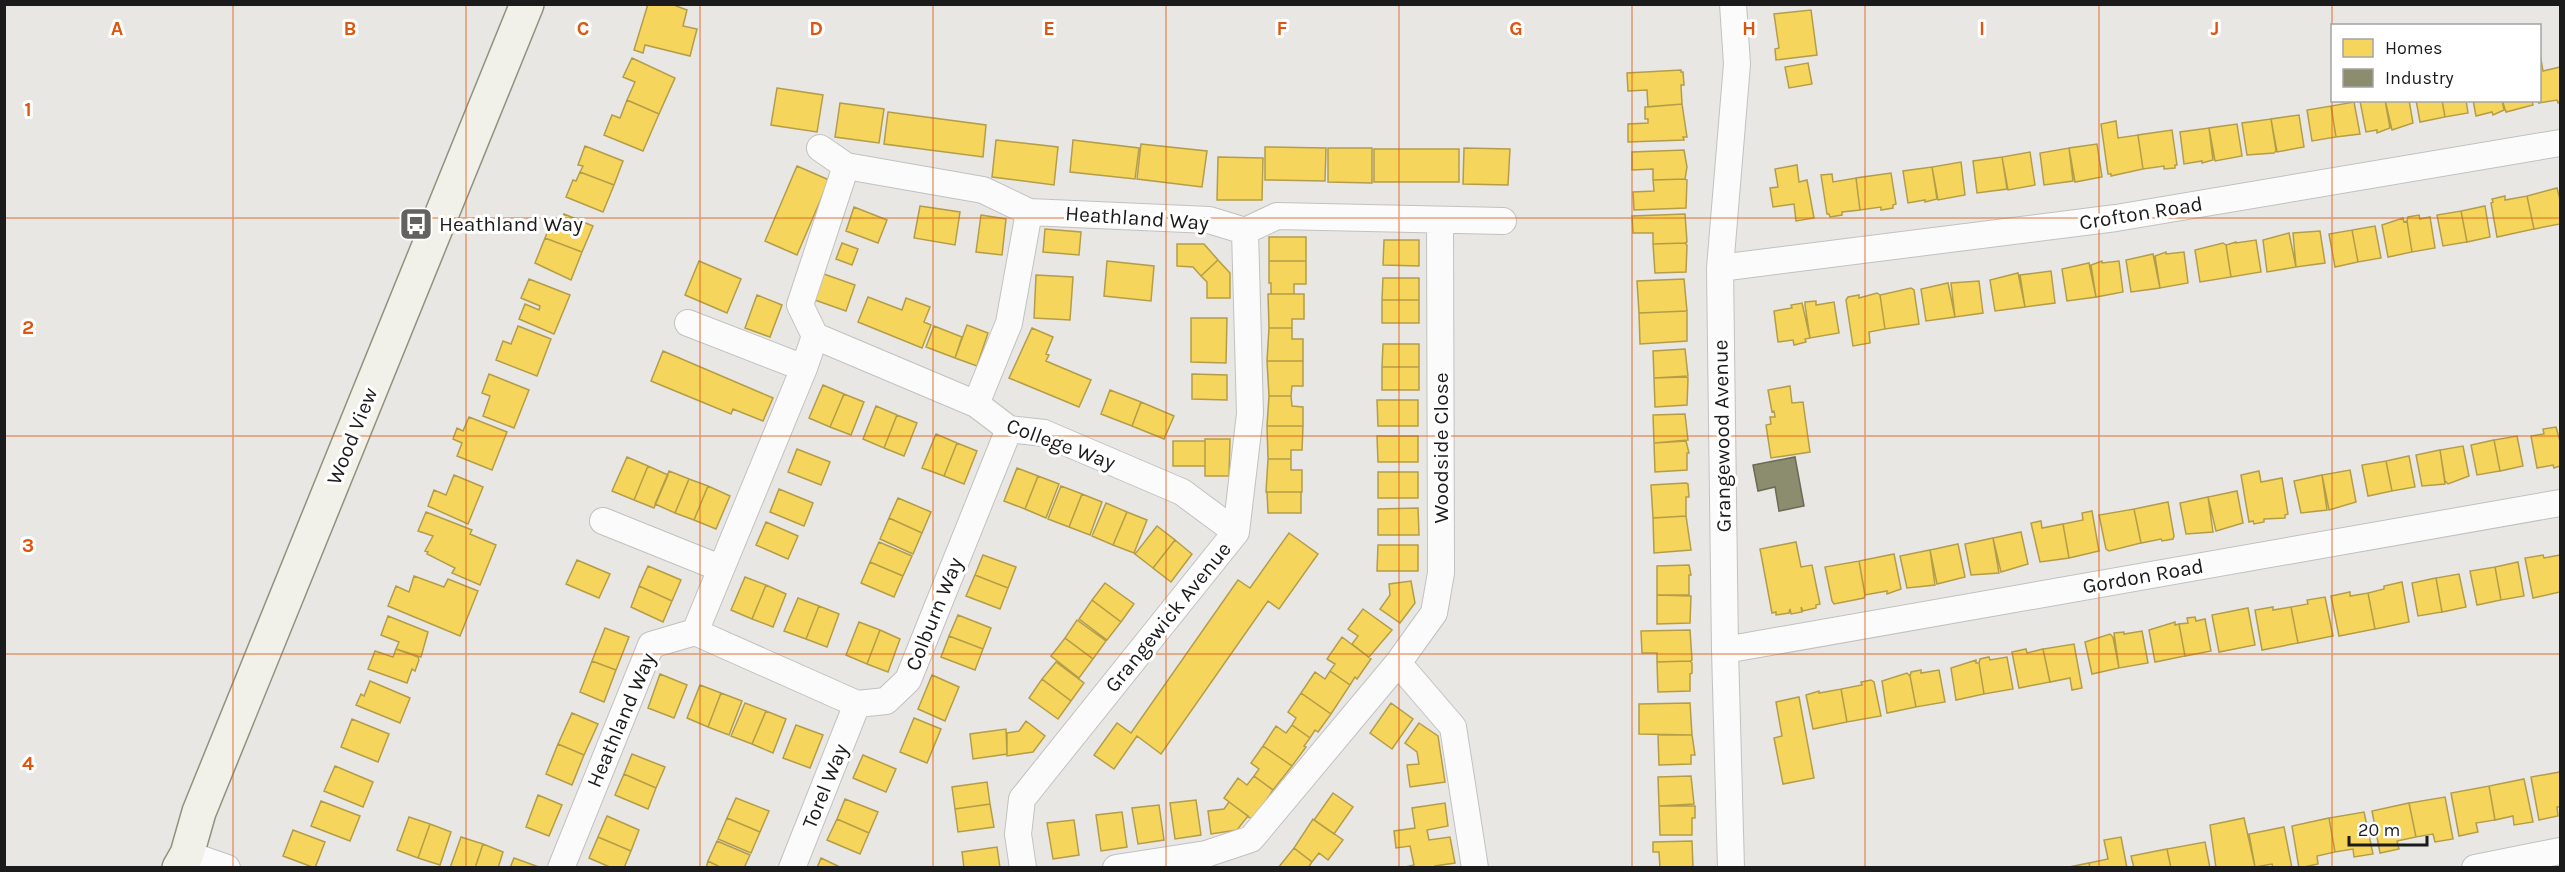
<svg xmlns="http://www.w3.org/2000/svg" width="2565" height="872" font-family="Karla,sans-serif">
  <rect width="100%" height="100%" fill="#e9e7e4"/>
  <!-- homes -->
  <path fill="#f6d55c" stroke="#b49d48" stroke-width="1.5" d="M648 4H671L687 10 683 26 697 29 690 56 645 45 643 53 634 50Z
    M1811 10 1817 55 1776 60 1775 49 1779 48 1774 14Z
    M2540 54 2543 71 2560 67V102L2558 103 2557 100 2539 103Z
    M632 58 675 78 659 114 627 100 635 82 623 77Z
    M1808 63 1812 84 1789 88 1785 67Z
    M1681 70V72H1683L1684 85H1681L1682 104 1648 107 1647 90 1628 91 1627 73Z
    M777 88 823 95 817 132 771 125Z
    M627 100 659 114 643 151 604 135 612 115 620 118Z
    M2385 100 2390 128 2377 133V130L2366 132 2360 101Z
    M2385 100H2409L2413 123 2392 130Z
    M2416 100H2442L2445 117 2420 122Z
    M2442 100H2466L2468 113 2445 117Z
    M2473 100H2502L2504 110 2493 115 2492 112 2476 116Z
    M2502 100H2532L2533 105 2506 112Z
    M2354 102 2360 134 2336 137 2331 106Z
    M840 103 884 109 879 143 835 137Z
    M1682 104 1687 137H1683L1684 140 1628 142V124L1648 123V119H1645V107Z
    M2331 106 2336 137 2312 141 2307 110Z
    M888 112 986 125 983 157 884 144Z
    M2299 115 2304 147 2277 152 2271 119Z
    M2271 119 2276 151 2274 153 2247 155 2242 123Z
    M2116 121 2118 138 2138 135 2143 169 2111 176V174H2108L2101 124Z
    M2237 124 2242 156 2215 161 2209 128Z
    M2209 128 2213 160 2202 163V161L2184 164 2180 132Z
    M2172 130 2177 165H2175V168L2164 169V166L2143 169 2138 135Z
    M996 140 1058 147 1054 185 992 177Z
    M1073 140 1139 148 1135 179 1070 172Z
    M1141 144 1207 151 1202 187 1137 179Z
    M2097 144 2102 177 2075 182 2069 148Z
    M585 146 623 161 614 185 580 172 583 166 578 165Z
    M1265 147 1326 148 1325 181 1265 180Z
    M1328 148H1372V183L1328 182Z
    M1464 148 1510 149 1508 185 1463 184Z
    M2069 148 2073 181 2044 185 2040 153Z
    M1374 149H1459V182H1374Z
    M1684 150 1687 167 1685 179 1653 180V169L1632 170V152Z
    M2030 152 2035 185 2008 190 2002 157Z
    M1218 157 1263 158 1262 200H1217Z
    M2002 157 2007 189 1977 193 1973 161Z
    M1961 162 1965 195 1938 200 1932 167Z
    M1797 165 1799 182 1807 180 1814 218 1796 221 1794 204 1773 207 1770 188 1778 187 1775 169Z
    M797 166 829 180 797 255 765 241Z
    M1932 167 1937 199 1925 202V200L1908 203 1903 171Z
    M580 172 614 185 603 212 566 197 573 180 576 181Z
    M1891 173 1896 204 1893 205V208L1881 210V207L1860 210 1856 178Z
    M1832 174 1833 182 1856 178 1860 210 1842 212V215L1830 217 1829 214H1827L1821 175Z
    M1685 179 1687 180 1686 208 1634 210 1633 192 1654 191 1653 180Z
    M2557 188 2560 199V224L2534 229 2527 196Z
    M2505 196V200L2527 196 2534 229 2497 237 2491 203 2493 202 2492 199Z
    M920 206 960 212 955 245 914 238Z
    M2485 206 2490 237 2467 242 2461 211Z
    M854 207 887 220 878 243 846 231Z
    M2461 211 2467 242 2443 246 2437 215Z
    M564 214 593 226 582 252 545 238 551 223 560 226Z
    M1685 214 1687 242 1685 243 1653 244V233H1633L1632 216Z
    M981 215 1006 219 1002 255 976 252Z
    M2419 215 2420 219 2430 217 2435 248 2412 252 2407 221 2408 217Z
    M2403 218 2404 222 2407 221 2412 252 2388 257 2382 225Z
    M2375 226 2381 258 2358 262 2352 230Z
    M1045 229 1081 232 1079 255 1043 252Z
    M2352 230 2358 262 2335 267 2329 234Z
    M2320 231 2325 263 2296 267 2293 233Z
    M2289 233 2296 267 2267 272 2263 240Z
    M1269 237H1306V261H1269Z
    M545 238 582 252 571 280 535 263Z
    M1384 240H1419V266L1383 265Z
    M2256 240 2261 272 2231 277 2226 245 2236 242V243Z
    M842 243 858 249 852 265 836 259Z
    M1685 243 1687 245 1686 272 1655 273 1653 244Z
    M2223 243 2226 245 2231 277 2200 282 2195 250Z
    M1177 244H1204L1218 260 1201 276 1193 267 1177 266Z
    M2166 252V254L2184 252 2188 283 2160 288 2155 256Z
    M2153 254 2160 288 2131 292 2126 260Z
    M1218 260 1230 273V298H1207V282L1201 276Z
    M699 261 741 279 727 313 685 295Z
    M1107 261 1154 266 1151 301 1104 296Z
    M1269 261H1306V284H1294V294H1271V283H1269Z
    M2102 261V263L2119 261 2123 292 2096 297 2091 265Z
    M2089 263 2096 297 2067 301 2062 269Z
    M2051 271 2055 303 2025 307 2020 275Z
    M821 273 855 285 846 311 812 299Z
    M2018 273 2025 307 1995 311 1990 280Z
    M1036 275 1073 277 1070 320 1034 318Z
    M1383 278H1419V300H1382Z
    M529 279 570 295 554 334 519 319 525 304 539 310 540 306 521 298Z
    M1684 279 1687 311 1639 313 1637 281Z
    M1979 281 1983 313 1955 317 1951 283Z
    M1948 283 1955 317 1926 321 1921 289Z
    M1911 288 1914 290 1919 324 1885 329 1880 295Z
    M1877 293 1880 295 1885 329 1869 332 1870 343 1853 346 1846 300 1848 297 1859 295V298Z
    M1268 294H1304V319H1292V328H1269Z
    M757 295 782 305 770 337 745 328Z
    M868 297 902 310 906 298 930 307 924 322 931 325 922 348 858 322Z
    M1382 300H1419V323H1382Z
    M1816 301V305L1834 302 1839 333 1810 338 1805 305V302Z
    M1802 303 1810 338 1805 339 1806 342 1794 345 1793 340 1778 342 1774 311 1792 308 1791 305Z
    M1687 311V341L1640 344 1639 313Z
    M1191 318H1227L1226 363 1191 362Z
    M967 325 988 333 977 366 955 358Z
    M518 326 551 339 537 376 496 360 503 341 511 344Z
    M934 326 962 337 955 358 926 347Z
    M1032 328 1053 337 1046 354 1049 355 1046 361 1091 380 1079 407 1009 378Z
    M1269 328H1292V339H1303V361H1267Z
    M1383 344H1419V367H1382Z
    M1685 349 1688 376 1654 378 1653 351Z
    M663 351 773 398 763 421 733 409 731 414 651 381Z
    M1267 361H1303V386H1292L1291 396H1269Z
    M1382 367H1419V390H1382Z
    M489 374 529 390 514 428 483 416 490 396 482 393Z
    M1192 374 1227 375V400L1192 399Z
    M1686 377 1688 378 1687 405 1655 407 1654 378Z
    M823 385 844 394 830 427 809 418Z
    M1790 386 1792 403 1803 402 1810 452 1771 458 1766 425 1771 424 1770 417H1775L1774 411 1772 412 1768 390Z
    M1110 390 1141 402 1132 426 1101 414Z
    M844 394 864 402 851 435 830 427Z
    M1269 396H1291L1292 406 1303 407V426H1267Z
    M1377 400H1418V426H1378Z
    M1141 402 1174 416 1164 439 1132 426Z
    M876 406 897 415 884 448 863 439Z
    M1685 414 1688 440 1654 443 1653 415Z
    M897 415 917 423 904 456 884 448Z
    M469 417 507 432 492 470 457 456 462 443 453 439 457 428 463 431Z
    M1267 426H1303L1302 450H1291V459H1268Z
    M2556 427 2560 441V466L2554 468 2553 465 2537 468 2531 436 2544 434 2543 429Z
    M936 434 957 443 944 476 922 468Z
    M1377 436H1418V462H1378Z
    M2517 436 2523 466 2500 471 2494 440Z
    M1205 439H1230L1229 476H1205Z
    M2494 440 2500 471 2477 475 2471 445Z
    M1173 441H1205V466H1173Z
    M1686 441 1689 453H1687V470L1655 472 1654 443Z
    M957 443 977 451 964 484 944 476Z
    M2463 446 2469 476 2448 484 2445 481 2440 450Z
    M797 449 830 462 821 485 788 472Z
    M2440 450 2445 484 2422 486 2416 455Z
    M2409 456 2415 487 2392 491 2386 461Z
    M627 457 648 466 634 500 612 491Z
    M1268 459H1291V470H1302V492H1266Z
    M2386 461 2392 491 2368 496 2362 465Z
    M648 466 668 475 654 508 634 500Z
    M1017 468 1038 476 1025 509 1004 501Z
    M2350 470 2356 502 2329 510 2322 475Z
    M669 471 689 479 675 513 655 504Z
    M2259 471 2261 482 2282 478 2288 514 2285 515V518L2264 519V522L2254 524 2253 521 2249 522 2241 475Z
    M1378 472H1418V498H1378Z
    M454 475 483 487 468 524 428 506 434 490 446 495Z
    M2322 475 2327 510 2301 513 2294 481Z
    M1038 476 1059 484 1046 518 1025 509Z
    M689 479 708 486 694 520 675 513Z
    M1686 483 1688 484 1689 497H1686V516L1653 518 1651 485Z
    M708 486 730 496 716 529 694 520Z
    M1061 486 1082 494 1069 527 1048 519Z
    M779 489 813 503 804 526 770 512Z
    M2237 491 2243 523 2216 531 2208 497Z
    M1267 492H1301V513H1268Z
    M1082 494 1102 502 1090 535 1069 527Z
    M2208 497 2213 532 2186 534 2180 503Z
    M898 498 931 512 922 533 889 518Z
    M2168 502 2174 536 2173 539 2162 541 2161 539 2141 543 2134 509Z
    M1106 503 1127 512 1113 545 1092 536Z
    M1418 508 1419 535H1378V509Z
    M2134 509 2141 543 2109 551 2106 549 2099 515Z
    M2092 511 2099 551 2069 558 2063 524 2083 520 2082 513Z
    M426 512 472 530 470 534 496 545 480 585 452 573 455 568 427 554 428 552 425 551 433 536 418 531Z
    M1127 512 1147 520 1134 553 1113 545Z
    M1686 516 1691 550 1654 553 1653 518Z
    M889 518 922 533 913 554 880 539Z
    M2041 521 2042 528 2063 524 2069 558 2040 562 2031 523Z
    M766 522 798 536 788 559 756 545Z
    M1157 526 1175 540 1153 568 1135 554Z
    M2021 532 2028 564 2001 572 1993 538Z
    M1289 533 1318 554 1279 609 1268 601 1161 754 1137 736 1114 769 1094 755 1117 723 1131 733 1238 580 1250 588Z
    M1993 538 1999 573 1971 575 1965 544Z
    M1175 540 1192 554 1171 582 1153 568Z
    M879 542 912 556 903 576 870 562Z
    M1796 542 1801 567 1812 565 1820 604 1816 605V608L1803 611 1801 607 1802 612 1791 614 1790 609 1789 613 1776 615V612L1772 613 1760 549Z
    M1958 544 1965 577 1937 584 1930 550Z
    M1378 545H1418V571H1377Z
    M1930 550 1935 585 1907 588 1900 556Z
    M1894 554 1901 589 1887 594V591L1865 595 1859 561Z
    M983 555 1016 567 1008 588 975 575Z
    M2543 555 2544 558 2560 555V592L2533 598 2525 558Z
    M577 560 610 574 599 598 566 584Z
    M1859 561 1865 595 1864 598 1834 604 1832 601 1825 567Z
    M870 562 903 576 894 597 861 583Z
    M2518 562 2524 596 2501 600 2495 567Z
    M1689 565 1691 575H1689V595H1657V566Z
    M648 566 681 580 672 601 639 586Z
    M2495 567 2501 600 2477 605 2470 571Z
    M2459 574 2466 607 2442 612 2436 578Z
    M975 575 1008 588 1000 609 966 596Z
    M414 576 444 587 448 579 478 591 460 636 388 606 396 586 409 592Z
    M745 577 766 585 752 619 731 610Z
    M2436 578 2442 612 2418 616 2412 583Z
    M1411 581 1415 603 1400 623 1380 609 1390 595 1389 584Z
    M2402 582 2409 622 2375 629 2368 593 2384 589V586Z
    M1105 583 1134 604 1121 622 1092 600Z
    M766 585 786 594 773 627 752 619Z
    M639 586 672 601 663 622 631 607Z
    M2350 592V596L2368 593 2375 629 2339 636 2331 596Z
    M1657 595 1691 596 1690 623 1657 624Z
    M2325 597 2333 636 2298 643 2291 607 2308 604 2307 600Z
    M798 598 819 606 806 639 784 631Z
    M1092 600 1121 622 1107 640 1079 619Z
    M819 606 839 614 827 647 806 639Z
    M2273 607V610L2291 607 2298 643 2262 650 2255 610Z
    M2248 608 2255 645 2219 652 2212 615Z
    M1363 609 1392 630 1369 657 1352 644 1358 636 1348 629Z
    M958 615 991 628 983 649 949 636Z
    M388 616 428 632 421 657 396 649 399 642 381 635Z
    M2195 617 2196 621 2205 619 2211 651 2185 656 2179 624 2188 623 2187 618Z
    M1077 620 1106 641 1093 659 1065 638Z
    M859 622 880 630 867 664 846 655Z
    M2175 622V625L2179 624 2185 656 2155 662 2149 630Z
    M605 628 629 637 616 670 592 661Z
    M880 630 900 639 888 672 867 664Z
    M1690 630 1692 660 1690 661 1657 662V653H1642L1641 631Z
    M2142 631 2148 663 2119 668 2114 633 2124 632V634Z
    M2110 634 2113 637 2119 668 2092 674 2085 642Z
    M949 636 983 649 975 670 941 657Z
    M1342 637 1371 659 1357 679 1355 677 1350 685 1330 671 1335 664 1327 659Z
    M1065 638 1093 659 1079 678 1051 656Z
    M2074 644 2082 688 2072 690 2070 678 2050 682 2043 649Z
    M396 649 418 657 419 660 415 671 412 669 407 683 368 669 375 651 393 657Z
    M2026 649 2027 653 2043 649 2050 682 2019 688 2012 652Z
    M1989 657 1990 660 2007 657 2013 689 1984 694 1979 663 1980 659Z
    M1976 660V663H1979L1984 694 1956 700 1951 668Z
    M592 661 616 670 604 702 580 692Z
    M1690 661 1692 663V673L1690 674V691L1658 692 1657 662Z
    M1056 662 1084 683 1071 701 1042 679Z
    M1921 670V673L1939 670 1945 702 1916 707 1910 676 1911 672Z
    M1330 671 1350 685 1331 714 1301 693 1315 672 1325 679Z
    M1907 673 1910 676 1916 707 1887 713 1882 681Z
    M660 674 687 685 674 718 648 708Z
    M932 675 959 687 945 721 918 709Z
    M1042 679 1071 701 1058 719 1029 698Z
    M1871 680 1874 682 1881 716 1847 722 1841 689 1862 685 1861 682Z
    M370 681 410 698 400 723 356 705 361 694 364 696Z
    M700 685 721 693 708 727 687 718Z
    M1841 689 1847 722 1813 729 1806 695 1819 691V693Z
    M721 693 742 701 729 735 708 727Z
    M1301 693 1331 714 1318 732 1315 730 1310 738 1292 725 1296 718 1288 712Z
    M1799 697 1814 778 1783 784 1774 738 1782 736 1776 702Z
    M745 703 766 711 752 744 731 736Z
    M1391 703 1413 719 1392 749 1370 733Z
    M1690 703 1692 735 1639 734V704Z
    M766 711 786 719 773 753 752 744Z
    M572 713 598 724 584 755 558 744Z
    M914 718 941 729 927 763 900 752Z
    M352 719 389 734 378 762 341 747Z
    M1026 721 1045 736 1033 752 1007 756V733L1019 731Z
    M1419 723 1438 736 1445 782 1410 787 1407 765 1419 764 1417 752 1405 743Z
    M796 725 823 735 810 768 783 758Z
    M1292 725 1310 738 1304 746 1306 747 1292 766 1263 746 1276 726 1286 733Z
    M1006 729 1007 754 973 759 970 734Z
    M1658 735H1692L1695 755H1691V764L1659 765Z
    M558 744 584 755 572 785 546 774Z
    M1263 746 1292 766 1273 790 1254 776 1259 769 1251 763Z
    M632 754 665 767 656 788 624 774Z
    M863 755 896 769 886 792 853 778Z
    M335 766 373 782 363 807 324 791Z
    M2560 772V807H2557L2558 816 2539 820 2531 777Z
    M624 774 656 788 648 809 615 795Z
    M1254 776 1273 790 1253 820 1224 798 1238 778 1247 785Z
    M1691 776 1694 804 1659 806 1658 777Z
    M2524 779 2533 822 2514 825 2513 816 2495 820 2489 786Z
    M987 782 990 804 955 809 952 787Z
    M2489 786 2495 820 2476 823 2478 832 2459 836 2451 793Z
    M1333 793 1353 807 1334 834 1314 820Z
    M538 795 562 805 549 836 526 827Z
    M2445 797 2453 839 2435 842 2433 834 2416 837 2409 803Z
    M736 798 769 811 760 832 727 818Z
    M845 799 878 812 869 833 837 819Z
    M1196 800 1201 835 1175 839 1170 803Z
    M321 801 360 816 350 841 311 826Z
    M1229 802 1248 816 1237 830 1211 834 1208 811 1224 809Z
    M1445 803 1448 826 1427 830 1429 840 1450 837 1455 863 1435 866V868H1401L1414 865 1410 846 1396 848 1394 831 1415 828 1412 808Z
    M2409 803 2416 837 2397 841 2399 849 2380 853 2372 811Z
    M990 804 994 827 958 832 955 809Z
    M1159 805 1164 840 1138 844 1132 808Z
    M1659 806H1695V818H1692V835H1660Z
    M1122 812 1127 847 1101 851 1096 815Z
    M2364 812 2373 854 2354 857 2353 849 2335 852 2329 818Z
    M607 816 639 830 631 851 598 837Z
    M409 817 430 824 418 858 397 850Z
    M727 818 760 832 751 853 718 839Z
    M2244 818 2255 867 2216 868 2210 825Z
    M2329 818 2335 852 2317 856 2318 864 2299 868 2292 826Z
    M837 819 869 833 860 854 827 840Z
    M1313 819 1343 840 1328 860 1319 853 1312 862 1294 848Z
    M1074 820 1079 855 1053 859 1047 823Z
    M430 824 451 832 440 865 418 858Z
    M2284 827 2292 868H2273L2272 864 2255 867 2249 834Z
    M293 830 325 842 315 868 283 856Z
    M461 837 483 844 475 868H450Z
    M598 837 631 851 624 868H612L589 858Z
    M2121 837 2127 868H2090L2089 863 2108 859 2104 840Z
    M717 841 750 855 744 868H722L708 861Z
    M1692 841 1693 868H1660L1659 852H1653V842Z
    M2205 842 2210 868H2171L2167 849Z
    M483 844 503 852 498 868H475Z
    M997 847 1000 868H964L962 852Z
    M1294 848 1312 862 1308 868H1278Z
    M2167 849 2171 868H2134L2131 856Z
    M514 858 539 867V868H510Z
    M821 858 842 868H817Z
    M708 861 722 868H706Z
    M2089 863 2090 868H2064Z"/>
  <!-- industry -->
  <path fill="#8c8c6e" stroke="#6a6a55" stroke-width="1.5" d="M1795 457 1804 506 1779 511 1775 487 1758 491 1753 465Z"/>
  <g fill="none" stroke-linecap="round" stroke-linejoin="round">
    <!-- minor casing -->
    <g stroke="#c2c1c0" stroke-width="28">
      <path id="minor" d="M820 148 846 166 983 190 1029 212 1209 220 1245 231 1277 216 1503 221
        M1440 220 1441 573 1434 613 1398 663 1453 727 1475 868
        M1720 268 2116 218 2560 143
        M688 323 804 368
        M815 336 976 404 1009 429 1044 433 1182 492 1236 532
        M976 404 1009 323 1029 212
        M603 521 720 568
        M695 632 857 704 886 701 908 680 1009 429
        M1725 650 2560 503
        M187 854 227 868
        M561 868 651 645 695 632 804 368 815 336 800 305 846 166
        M792 868 857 704
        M1023 868 1018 834 1022 799 1236 532 1250 414 1245 231
        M1116 868 1206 854 1251 839 1398 663
        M1731 868 1725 650 1720 268 1737 64 1733 4
        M2475 868 2560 851"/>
    </g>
    <!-- secondary casing -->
    <g stroke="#90917e" stroke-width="36">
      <path id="secondary" d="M179 868 187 854 199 812 527 4"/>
    </g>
    <!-- minor -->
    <use href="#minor" stroke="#fcfbfb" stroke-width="26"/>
    <!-- secondary -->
    <use href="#secondary" stroke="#f2f1e9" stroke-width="33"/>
  </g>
  <!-- grid -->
  <path fill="none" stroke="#de560d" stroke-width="1.5" stroke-opacity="0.55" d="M233 4V868M466 4V868M700 4V868M933 4V868M1166 4V868M1399 4V868M1632 4V868M1865 4V868M2099 4V868M2332 4V868M4 218H2560M4 436H2560M4 654H2560"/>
  <!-- icons -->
  <defs>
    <g id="bus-square" transform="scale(1.725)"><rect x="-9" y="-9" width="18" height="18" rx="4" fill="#636261" stroke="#fff"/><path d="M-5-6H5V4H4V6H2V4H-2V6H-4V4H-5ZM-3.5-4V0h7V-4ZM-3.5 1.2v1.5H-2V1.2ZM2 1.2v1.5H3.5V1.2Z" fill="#fff"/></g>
  </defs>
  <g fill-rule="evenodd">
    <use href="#bus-square" x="416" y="224"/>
  </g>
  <g text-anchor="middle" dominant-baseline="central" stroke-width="6" stroke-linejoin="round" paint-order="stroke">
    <!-- street labels -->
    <g font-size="21" fill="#1b1b1b" stroke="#fff">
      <text transform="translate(2141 213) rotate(-9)">Crofton Road</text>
      <text transform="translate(1137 218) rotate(4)">Heathland Way</text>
      <text transform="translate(352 436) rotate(-68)">Wood View</text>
      <text transform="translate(1722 436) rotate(-91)">Grangewood Avenue</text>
      <text transform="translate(1061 444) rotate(20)">College Way</text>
      <text transform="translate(1441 448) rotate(-90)">Woodside Close</text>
      <text transform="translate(2143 576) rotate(-10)">Gordon Road</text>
      <text transform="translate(934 614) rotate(-68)">Colburn Way</text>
      <text transform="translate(1168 617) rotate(-51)">Grangewick Avenue</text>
      <text transform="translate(621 720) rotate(-67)">Heathland Way</text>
      <text transform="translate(825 786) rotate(-68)">Torel Way</text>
    </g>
    <!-- poi labels -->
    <g font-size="21" fill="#1b1b1b" stroke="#fff" text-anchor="start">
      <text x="439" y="224">Heathland Way</text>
    </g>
  </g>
  <g font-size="20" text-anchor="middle" font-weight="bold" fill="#de560d" stroke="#fff" stroke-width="6" stroke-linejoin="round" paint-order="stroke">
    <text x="117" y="35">A</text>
    <text x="350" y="35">B</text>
    <text x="583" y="35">C</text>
    <text x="816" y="35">D</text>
    <text x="1049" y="35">E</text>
    <text x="1282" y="35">F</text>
    <text x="1516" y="35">G</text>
    <text x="1749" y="35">H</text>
    <text x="1982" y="35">I</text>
    <text x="2215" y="35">J</text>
    <text x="28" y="116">1</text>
    <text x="28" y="334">2</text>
    <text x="28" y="552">3</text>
    <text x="28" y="770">4</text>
  </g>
  <!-- border -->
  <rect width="2565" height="872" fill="none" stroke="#1b1b1b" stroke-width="12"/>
  <!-- legend -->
  <rect x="2331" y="24" width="210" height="78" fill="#ffffff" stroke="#a4a4a4" stroke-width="1.5"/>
  <rect x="2343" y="39" width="30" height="18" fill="#f6d55c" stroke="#a4a4a4" stroke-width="1.5"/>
  <text x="2385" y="54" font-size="18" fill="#1b1b1b">Homes</text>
  <rect x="2343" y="69" width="30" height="18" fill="#8c8c6e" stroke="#a4a4a4" stroke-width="1.5"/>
  <text x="2385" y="84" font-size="18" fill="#1b1b1b">Industry</text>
  <!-- scale -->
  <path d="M2349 836v9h78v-9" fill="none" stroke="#1b1b1b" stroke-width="3"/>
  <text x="2358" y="836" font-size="18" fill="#1b1b1b" stroke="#ffffff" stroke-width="4.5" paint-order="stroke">20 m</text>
</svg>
